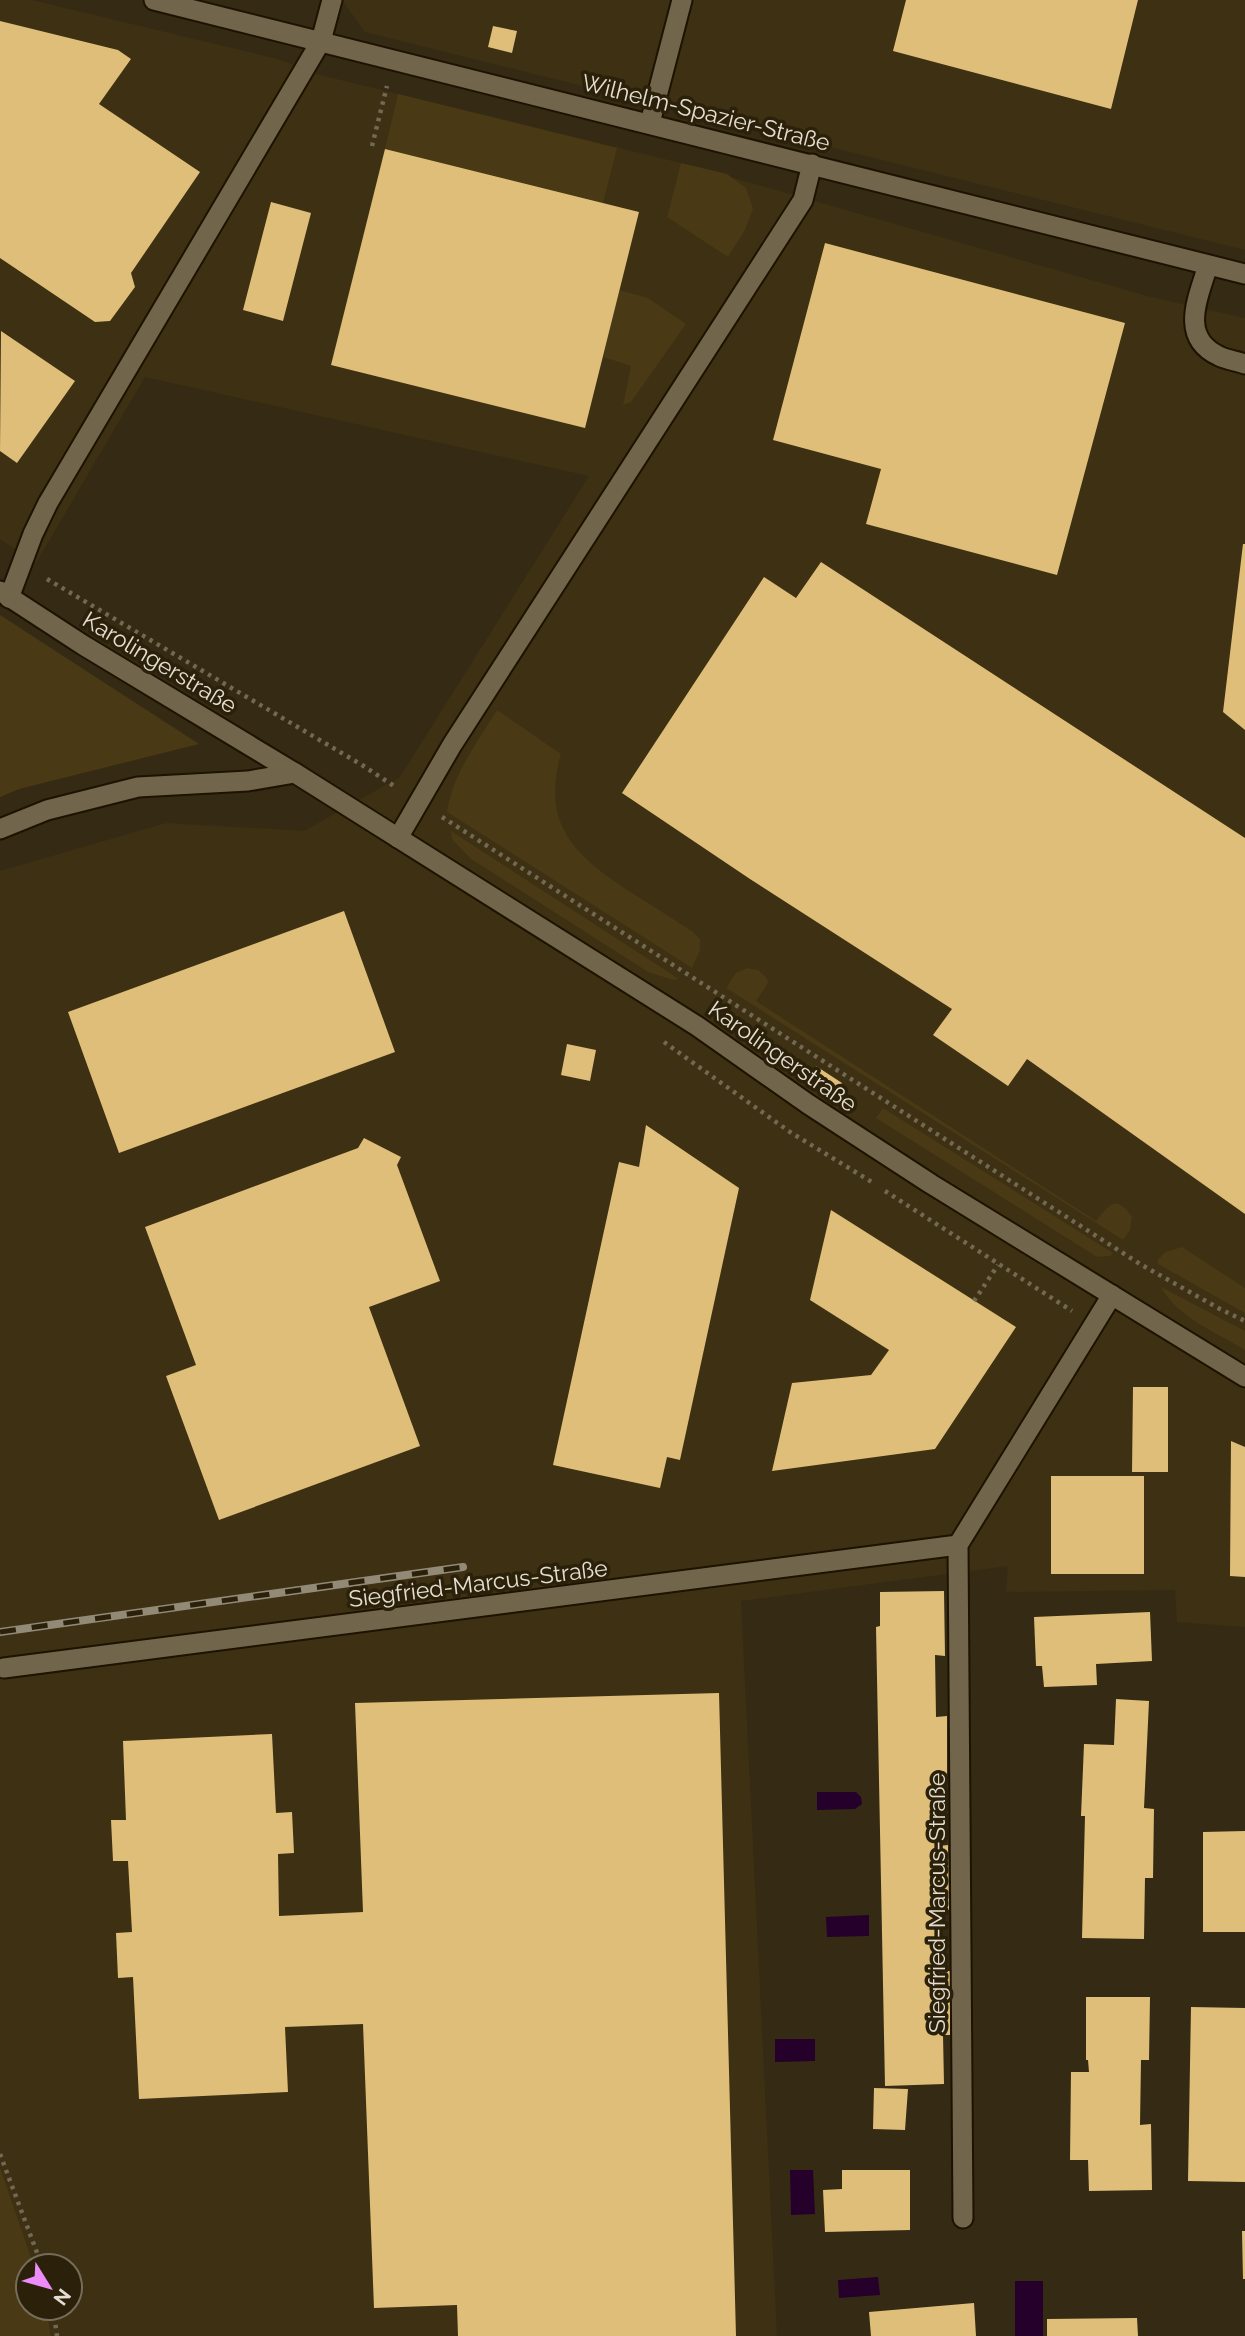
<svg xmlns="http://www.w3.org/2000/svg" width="1245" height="2336" font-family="Raleway,sans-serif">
  <rect width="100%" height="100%" fill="#352b14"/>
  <!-- built -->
  <path fill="#3e3012" d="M0 0H32L278 59 320 75 681 163 1151 297 1245 318V1627L1177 1622 1175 1590 1006 1592 1008 1566 741 1601 777 2336H51L46 2308H70V2266H34L0 2167V871L166 823 304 831 400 777 589 476 145 377 36 563 0 539Z
    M342 0H1245V250L365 32Z"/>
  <!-- green -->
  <path fill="#493915" d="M398 94 617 148 603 203 385 149Z
    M681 163 727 174 746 188 753 209 745 230 728 257 667 217Z
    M619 290 648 298 686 324 631 402 623 405 631 366 603 357Z
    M0 615 199 744 19 789 0 797Z
    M497 710 561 754C541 824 574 855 629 891 650 904 672 918 693 932L700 939V950L692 968 447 812C452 775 478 741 497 710Z
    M451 831 679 979 673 980 648 972 471 859 452 839Z
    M747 968 758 970 767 978 768 983 756 1001 1096 1221C1109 1205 1116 1194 1132 1217L1130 1230 1123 1240 726 988 736 973Z
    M883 1108 1113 1253 1110 1256 1097 1257 876 1118Z
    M1182 1247 1245 1288V1313L1158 1264V1260L1165 1252Z
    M1161 1287 1245 1331V1350C1217 1333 1177 1317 1161 1287Z
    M0 2167 34 2266H28V2308H46L51 2336H0Z"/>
  <!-- water -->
  <path fill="#25002a" d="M817 1792H856L861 1797 862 1804 855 1809 817 1810Z
    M869 1915V1936L827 1937 826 1917Z
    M775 2039H815V2061L775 2062Z
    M790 2170H813L815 2214 791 2215Z
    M878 2277 880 2295 839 2298 838 2280Z
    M1015 2281H1043V2336H1015Z"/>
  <!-- building -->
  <path fill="#dfbe79" d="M906 0H1138L1111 109 893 51Z
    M0 21 118 50 131 59 99 104 200 172 131 273 135 287 110 321 95 322 0 258Z
    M493 26 517 31 512 53 488 47Z
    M385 149 639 212 585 428 331 365Z
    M271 202 311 213 283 321 243 310Z
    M825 243 1125 323 1057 575 866 524 881 469 773 440Z
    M1 331 75 381 17 463 0 451Z
    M1243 544H1245V730L1223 712Z
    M821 562 1245 838V1214L1027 1059 1008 1086 933 1035 952 1009 750 879 622 793 764 577 796 598Z
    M344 911 395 1052 119 1153 68 1012Z
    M567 1044 596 1050 590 1081 561 1075Z
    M816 1066 842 1083 838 1088 812 1072Z
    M646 1125 739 1188 680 1460 667 1457 660 1488 553 1465 619 1162 639 1167Z
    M364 1138 401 1157 397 1165 440 1281 369 1307 420 1446 219 1520 166 1376 196 1365 145 1227 358 1148Z
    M831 1210 1016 1327 935 1449 772 1471 792 1383 871 1375 889 1350 810 1300Z
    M1133 1387H1168V1472H1132Z
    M1231 1441 1245 1447V1577L1230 1576Z
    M1051 1476H1144V1574H1051Z
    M944 1591 945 1656 935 1655 936 1717 947 1716V1781H938L939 1846 948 1845 949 1910H941L942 1971H950V2035H943L944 2084 885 2086 876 1627 880 1626V1592Z
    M1150 1612 1152 1661 1096 1664 1097 1685 1044 1687 1042 1666H1036L1034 1617Z
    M719 1693 736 2336H458L457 2305 374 2308 363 2024 285 2027 288 2092 139 2099 133 1977 118 1978 116 1933 132 1932 128 1861H113L111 1820H126L123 1741 272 1734 276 1813 292 1812 294 1853 278 1854 279 1916 363 1912 355 1703Z
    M1116 1699 1149 1701 1144 1808 1154 1809 1153 1878H1145L1144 1939 1082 1938 1085 1816H1081L1084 1744 1114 1745Z
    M1245 1831V1932H1203V1832Z
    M1086 1997H1150L1149 2060H1141L1140 2125 1151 2124 1152 2190 1089 2191 1088 2160H1070L1071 2072H1089L1088 2060H1086Z
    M1191 2007 1245 2008V2182L1188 2181Z
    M874 2088 908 2089 905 2130 873 2129Z
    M842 2170H910V2230L825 2232 823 2190 842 2189Z
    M1242 2231H1245V2279H1243Z
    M974 2303 976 2336H871L869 2312Z
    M1137 2318 1138 2336H1047V2319Z"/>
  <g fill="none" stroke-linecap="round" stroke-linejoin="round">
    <!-- service casing -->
    <g stroke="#1d1300" stroke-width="23">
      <path id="service" d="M650 123 682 0
        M1208 265C1199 296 1178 337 1219 356 1227 360 1237 361 1245 364
        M9 598 33 534 48 503 321 41 332 0"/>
    </g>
    <!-- minor casing -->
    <g stroke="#1d1300" stroke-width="23">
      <path id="minor" d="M154 0 1245 274
        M0 829 47 810 138 787 248 781 295 773
        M398 838 452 745 803 200 812 164
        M4 1668 958 1545
        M963 2218 958 1545 1112 1295"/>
    </g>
    <!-- tertiary casing -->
    <g stroke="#1d1300" stroke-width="23">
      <path id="tertiary" d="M0 591 83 645 295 773 697 1026 808 1104 931 1184 1245 1377"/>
    </g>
    <!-- path -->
    <path stroke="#726955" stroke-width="4.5" stroke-dasharray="3.5 5" stroke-linecap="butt" d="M372 146 387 86
      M47 579 362 765 397 788
      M442 817 1140 1264 1220 1309 1245 1321
      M664 1042 790 1132 875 1184
      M885 1191 1072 1311
      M974 1301 998 1265
      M0 2154 42 2266
      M53 2308 57 2336"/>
    <!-- service -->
    <use href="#service" stroke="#71654c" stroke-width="19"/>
    <!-- minor -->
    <use href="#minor" stroke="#71654c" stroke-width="19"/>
    <!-- tertiary -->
    <use href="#tertiary" stroke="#71654c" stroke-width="19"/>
    <!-- rail casing -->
    <g stroke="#928977" stroke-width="8">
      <path id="rail" d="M0 1632 463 1567"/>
    </g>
    <!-- rail -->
    <use href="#rail" stroke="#2b210a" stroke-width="5" stroke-dasharray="16" stroke-linecap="butt"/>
  </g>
  <g text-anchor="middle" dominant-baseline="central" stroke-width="7" stroke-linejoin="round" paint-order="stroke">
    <!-- street labels -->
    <g font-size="23" fill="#e5ded0" stroke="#2b210a">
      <text transform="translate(706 112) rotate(14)">Wilhelm-Spazier-Straße</text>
      <text transform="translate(160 662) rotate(31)">Karolingerstraße</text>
      <text transform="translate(783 1056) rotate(35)">Karolingerstraße</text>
      <text transform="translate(478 1583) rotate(-7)">Siegfried-Marcus-Straße</text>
      <text transform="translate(936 1903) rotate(-90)">Siegfried-Marcus-Straße</text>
    </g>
  </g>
  <!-- north arrow -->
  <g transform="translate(49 2287) rotate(127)"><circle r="33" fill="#2b210a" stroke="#756d59" stroke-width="2"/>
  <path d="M0-5L12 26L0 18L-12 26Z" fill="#ed8cf9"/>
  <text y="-10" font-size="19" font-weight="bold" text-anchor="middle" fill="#e5ded0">N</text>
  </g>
</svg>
